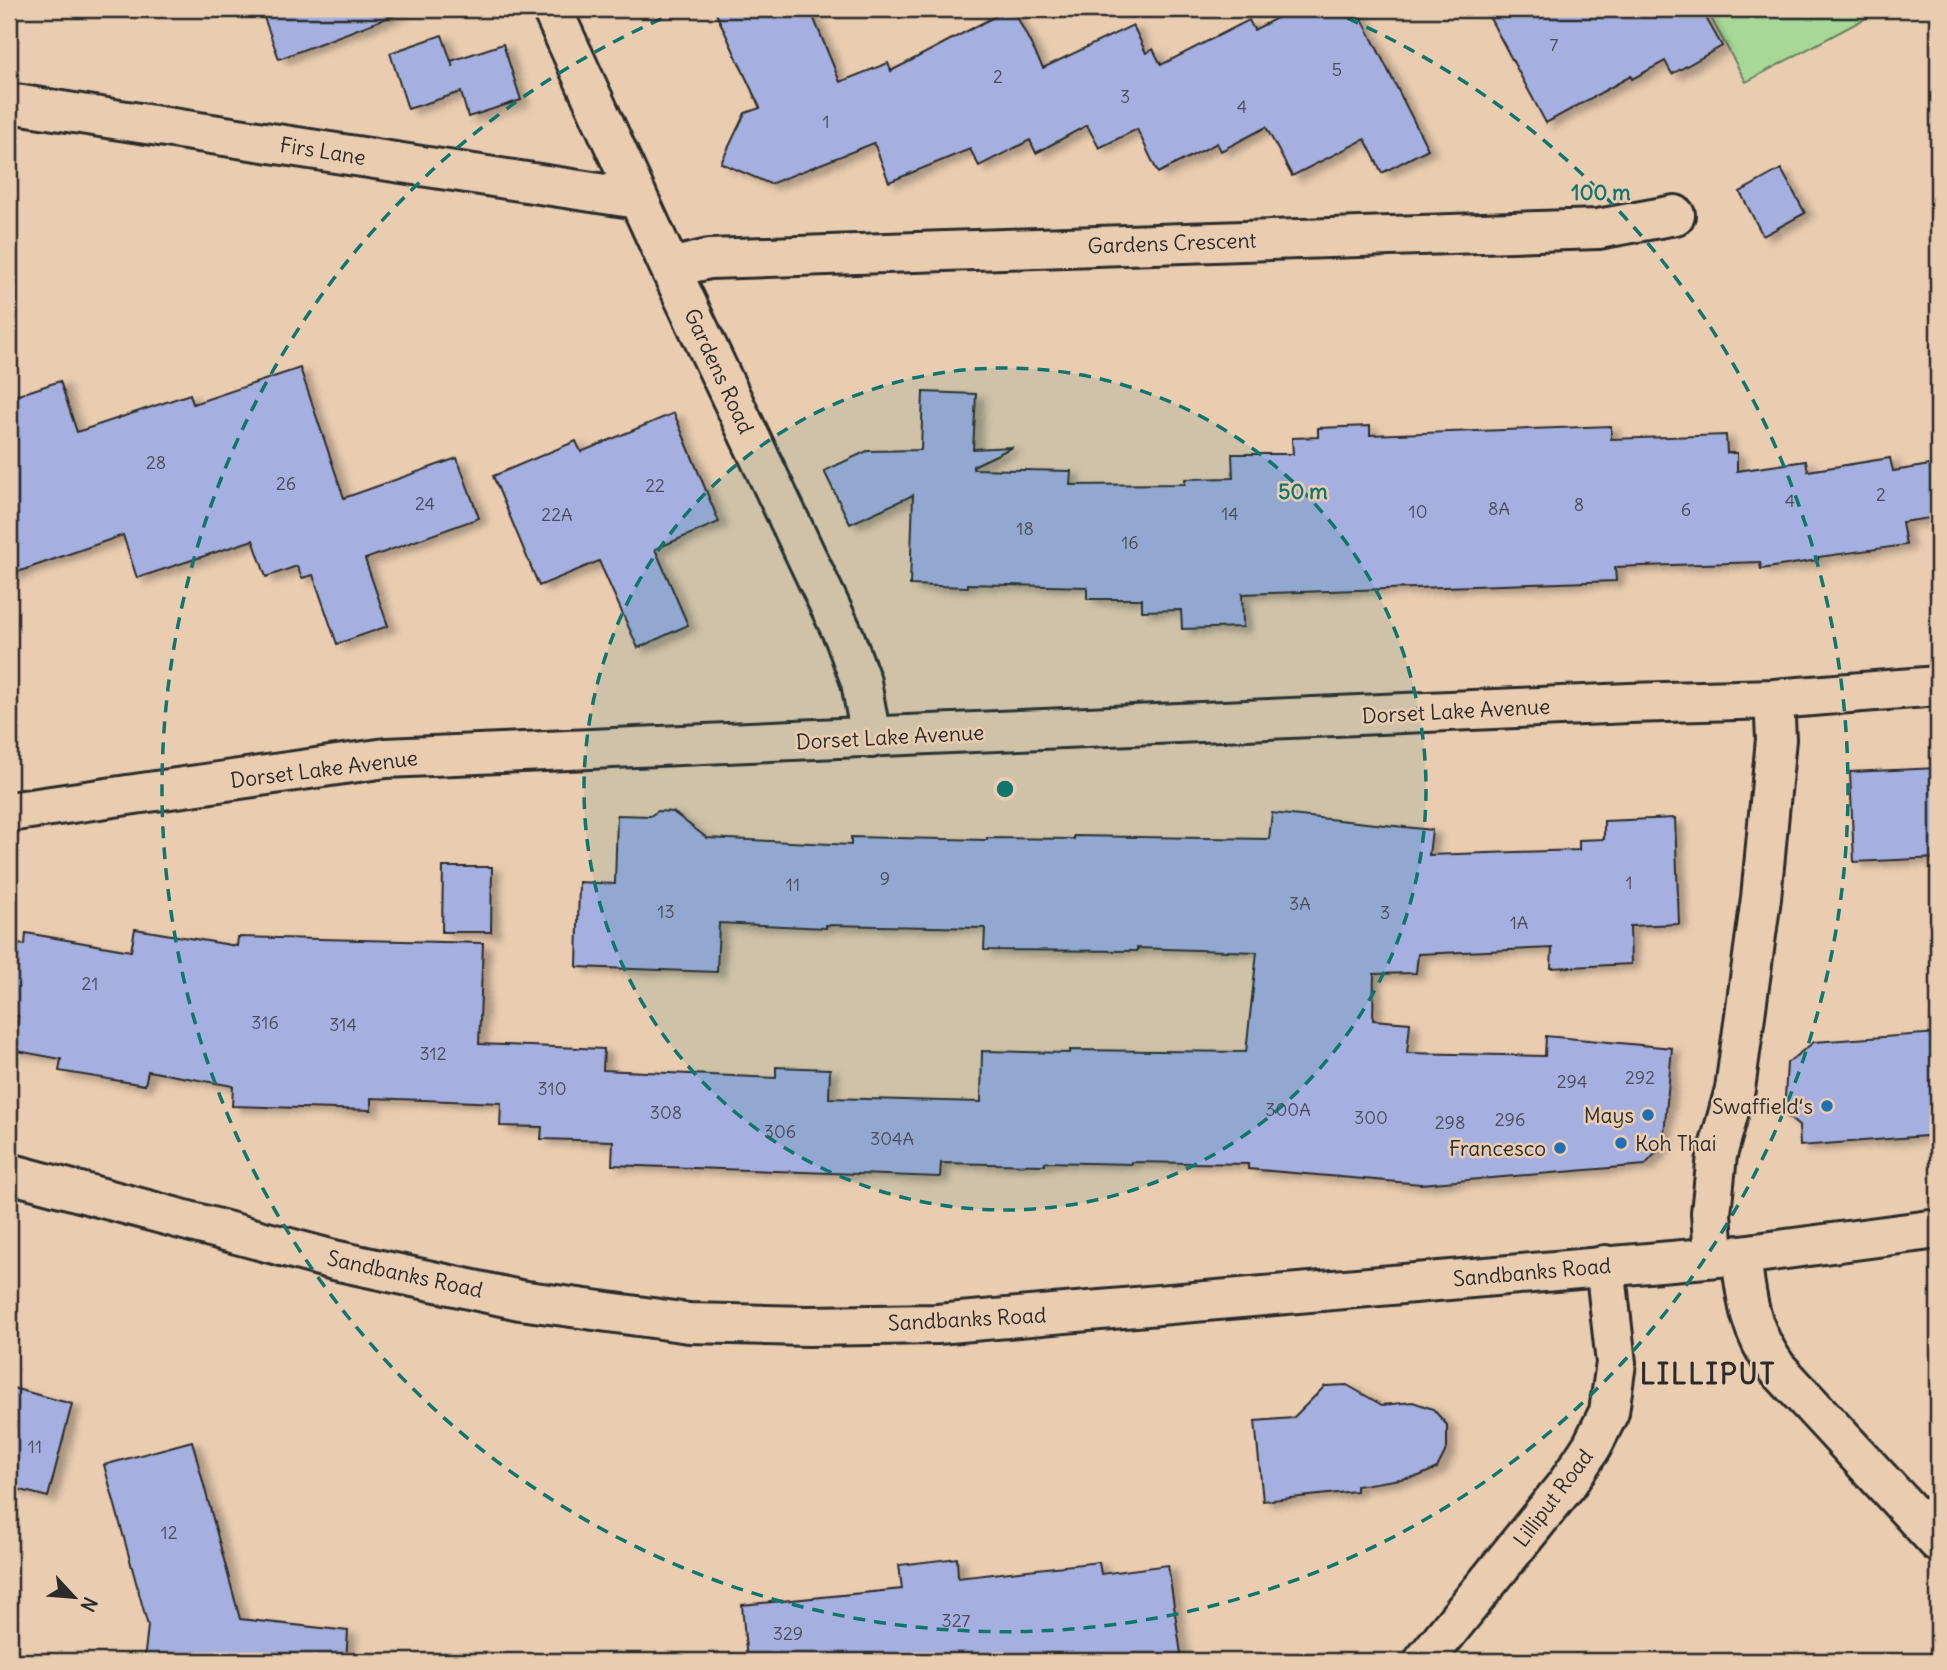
<svg xmlns="http://www.w3.org/2000/svg" width="1947" height="1670" font-family="Delius,sans-serif">
  <defs>
    <filter id="shadow"><feDropShadow dx="8" dy="4.5" stdDeviation="3.5" flood-color="#0004"/></filter>
  </defs>
  <rect width="100%" height="100%" fill="#eacdb1"/>
  <filter id="ink" filterUnits="userSpaceOnUse"><feTurbulence type="fractalNoise" baseFrequency=".0143" numOctaves="2"/><feDisplacementMap in="SourceGraphic" scale="14" xChannelSelector="R" yChannelSelector="G"/><feConvolveMatrix kernelMatrix="1 2 1 2 8 2 1 2 1" color-interpolation-filters="sRGB"/></filter>
  <g filter="url(#ink)">
    <!-- green -->
    <path fill="#a8d898" stroke="#6a8262" stroke-width="2" d="M1706 9H1883L1746 82Z"/>
    <!-- building -->
    <path fill="#a5b0e0" stroke="#2b2b2b" stroke-width="2" filter="url(#shadow)" d="M261 9H399L400 13 279 59Z
      M714 9H810L840 82 888 63 891 71 1009 9H1013L1043 68 1133 25 1146 53 1153 49 1161 65 1249 20 1254 30 1294 9H1357L1428 149 1382 173 1365 139 1292 176 1266 127 1221 151 1217 143 1158 173 1137 129 1099 148 1087 125 1036 153 1030 140 979 166 970 149 889 182 874 143 770 184 721 163 745 113 760 108Z
      M1485 9H1701L1722 46 1672 74 1665 61 1632 79 1631 76 1546 123Z
      M442 35 453 67 451 61 503 44 521 100 468 117 461 92 408 109 390 53Z
      M1781 169 1805 213 1763 236 1740 192Z
      M300 368 344 498 457 458 479 518 365 559 388 626 337 644 313 575 302 578 297 566 266 577 253 540 137 578 123 535 9 575V398L60 381 77 432 190 394 193 404Z
      M923 392 976 394 973 449 1013 447 973 466V469L1071 471 1070 485 1185 484V479L1233 478 1232 454H1293L1292 438 1318 437V428L1370 426V435L1611 426V439L1726 435 1727 453H1737V471L1806 461 1808 471 1890 458 1893 471 1930 465 1937 517 1902 522 1906 545 1818 557V560L1761 569 1760 562 1615 567 1616 581 1242 594 1243 627 1182 629 1181 610 1142 611V599H1087V587L968 584V587L910 585 913 495 850 524 824 471 867 451 921 450Z
      M674 413 719 522 655 549 688 625 638 648 599 561 539 586 493 476 576 441 581 452Z
      M1938 768V858L1854 862 1850 772Z
      M658 811 673 812 707 838 851 845V837L987 840V838L1074 839V836L1269 839 1272 813 1432 830 1429 855 1579 850V840L1604 839V821L1675 818 1679 924 1630 926 1631 964 1551 968 1552 948 1418 954 1416 973 1374 974 1373 1020 1410 1023 1407 1053 1545 1056 1546 1036 1672 1048 1663 1145 1645 1165 1421 1184 1248 1169V1164L1132 1162V1164L1045 1162V1165L941 1163 940 1177 612 1165 613 1141 541 1139 542 1127 500 1126 501 1103 371 1098V1110L232 1106 233 1086 148 1071 145 1085 59 1071 61 1059 12 1050 18 1016 9 1015V943L25 945 26 933 131 951 135 929 237 946 238 937 483 943 479 1044 604 1049 603 1070 776 1078V1067L830 1069 829 1098 981 1102 982 1051 1070 1053V1050L1246 1052 1257 952 1137 948V951L984 950 985 928 826 925V928L719 923 717 972 577 967 579 882 615 884 617 815 650 816Z
      M443 867H492L491 932H442Z
      M1938 1033V1135L1800 1146 1799 1126 1784 1114 1787 1063 1814 1042Z
      M1347 1385 1382 1405 1413 1402 1433 1409 1447 1425V1448L1437 1468 1419 1476 1356 1486V1491L1263 1501 1255 1421 1293 1418 1325 1386Z
      M9 1387 72 1404 48 1497 9 1487Z
      M192 1441 240 1619 348 1631 346 1661H144L148 1626 104 1465Z
      M957 1558 958 1578 1099 1562 1101 1574 1168 1565 1181 1654 1134 1661H747L742 1605 902 1589 899 1565Z"/>
    <g fill="none" stroke-linecap="round" stroke-linejoin="round">
      <!-- minor casing -->
      <g stroke="#2b2b2b" stroke-width="44">
        <path id="minor" d="M552 9 670 268 844 636 861 682 871 738
          M9 103 638 199
          M670 268 709 259 1598 229 1675 215
          M9 812 386 758 1629 703 1774 699 1938 686
          M1741 1255C1746 1299 1750 1331 1777 1368L1938 1542
          M1714 1257 1711 1213 1717 1155 1735 1089 1761 898 1776 739 1774 699
          M1424 1661 1567 1484 1592 1446 1609 1412 1616 1363 1605 1265"/>
      </g>
      <!-- major casing -->
      <g stroke="#2b2b2b" stroke-width="44">
        <path id="major" d="M9 1173 334 1260 520 1300 689 1323 808 1326 937 1324 1741 1255 1938 1229"/>
      </g>
      <!-- minor -->
      <use href="#minor" stroke="#eacdb1" stroke-width="38"/>
      <!-- major -->
      <use href="#major" stroke="#eacdb1" stroke-width="38"/>
    </g>
  </g>
  <!-- distance rings -->
  <circle cx="1005" cy="789" r="421" fill="#0f766e" fill-opacity=".12"/>
  <g fill="none" stroke="#0f766e" stroke-width="3.5" stroke-dasharray="12 9">
    <circle cx="1005" cy="789" r="421"/>
    <path d="M1328 10A843 843 0 1 1 682 10"/>
  </g>
  <!-- markers -->
  <g fill="#1f6fb2" stroke="#eacdb1" stroke-width="2.5">
    <circle cx="1827" cy="1106" r="7"/>
    <circle cx="1648" cy="1115" r="7"/>
    <circle cx="1621" cy="1143" r="7"/>
    <circle cx="1560" cy="1148" r="7"/>
  </g>
  <g text-anchor="middle" dominant-baseline="central" stroke-width="5" stroke-linejoin="round" paint-order="stroke">
    <!-- number labels -->
    <g font-size="18" fill="#4a4c58">
      <text x="1554" y="44">7</text>
      <text x="1337" y="69">5</text>
      <text x="998" y="76">2</text>
      <text x="1125" y="96">3</text>
      <text x="1242" y="106">4</text>
      <text x="826" y="121">1</text>
      <text x="156" y="462">28</text>
      <text x="286" y="483">26</text>
      <text x="655" y="485">22</text>
      <text x="1881" y="494">2</text>
      <text x="1790" y="500">4</text>
      <text x="425" y="503">24</text>
      <text x="1579" y="504">8</text>
      <text x="1499" y="508">8A</text>
      <text x="1686" y="509">6</text>
      <text x="1418" y="511">10</text>
      <text x="1230" y="513">14</text>
      <text x="557" y="514">22A</text>
      <text x="1025" y="528">18</text>
      <text x="1130" y="542">16</text>
      <text x="885" y="878">9</text>
      <text x="1629" y="882">1</text>
      <text x="793" y="884">11</text>
      <text x="1300" y="903">3A</text>
      <text x="666" y="911">13</text>
      <text x="1385" y="912">3</text>
      <text x="1519" y="922">1A</text>
      <text x="90" y="983">21</text>
      <text x="265" y="1022">316</text>
      <text x="343" y="1024">314</text>
      <text x="433" y="1053">312</text>
      <text x="1640" y="1077">292</text>
      <text x="1572" y="1081">294</text>
      <text x="552" y="1088">310</text>
      <text x="1288" y="1109">300A</text>
      <text x="666" y="1112">308</text>
      <text x="1371" y="1117">300</text>
      <text x="1510" y="1119">296</text>
      <text x="1450" y="1122">298</text>
      <text x="780" y="1131">306</text>
      <text x="892" y="1138">304A</text>
      <text x="35" y="1446">11</text>
      <text x="169" y="1532">12</text>
      <text x="956" y="1620">327</text>
      <text x="788" y="1633">329</text>
    </g>
    <!-- street labels -->
    <g font-size="21" fill="#2b2b2b" stroke="#eacdb1">
      <text transform="translate(323 151) rotate(9)">Firs Lane</text>
      <text transform="translate(1172 243) rotate(-2)">Gardens Crescent</text>
      <text transform="translate(719 371) rotate(65)">Gardens Road</text>
      <text transform="translate(1456 711) rotate(-3)">Dorset Lake Avenue</text>
      <text transform="translate(890 737) rotate(-3)">Dorset Lake Avenue</text>
      <text transform="translate(324 769) rotate(-7)">Dorset Lake Avenue</text>
      <text transform="translate(1532 1272) rotate(-5)">Sandbanks Road</text>
      <text transform="translate(405 1274) rotate(12)">Sandbanks Road</text>
      <text transform="translate(967 1319) rotate(-3)">Sandbanks Road</text>
      <text transform="translate(1553 1498) rotate(-53)">Lilliput Road</text>
    </g>
    <!-- poi labels -->
    <g font-size="21" fill="#2b2b2b" stroke="#eacdb1" text-anchor="end">
      <text x="1813" y="1106">Swaffield‘s</text>
      <text x="1634" y="1115">Mays</text>
      <text x="1635" y="1143" text-anchor="start">Koh Thai</text>
      <text x="1546" y="1148">Francesco</text>
    </g>
    <!-- district labels -->
    <g font-size="28" font-weight="bold" letter-spacing="2" fill="#2b2b2b" stroke="#eacdb1">
      <text x="1708" y="1374">LILLIPUT</text>
    </g>
  </g>
  <circle cx="1005" cy="789" r="10" fill="#0f766e" stroke="#eacdb1" stroke-width="3.5"/>
  <g font-size="21" text-anchor="middle" font-weight="bold" fill="#0f766e" stroke="#eacdb1" stroke-width="5" stroke-linejoin="round" paint-order="stroke">
    <text x="1601" y="200">100 m</text>
    <text x="1303" y="499">50 m</text>
  </g>
  <!-- margin -->
  <rect width="1947" height="1670" fill="none" stroke="#eacdb1" stroke-width="35"/>
  <rect x="18" y="18" width="1912" height="1635" fill="none" stroke="#2b2b2b" stroke-width="2.5" filter="url(#ink)"/>
  <!-- north arrow -->
  <g transform="translate(74 1597) rotate(116)" stroke="#eacdb1" stroke-width="5" paint-order="stroke">
  <path d="M0-5L12 26L0 18L-12 26Z" fill="#2b2b2b"/>
  <text y="-10" font-size="19" font-weight="bold" text-anchor="middle" fill="#2b2b2b">N</text>
  </g>
</svg>
